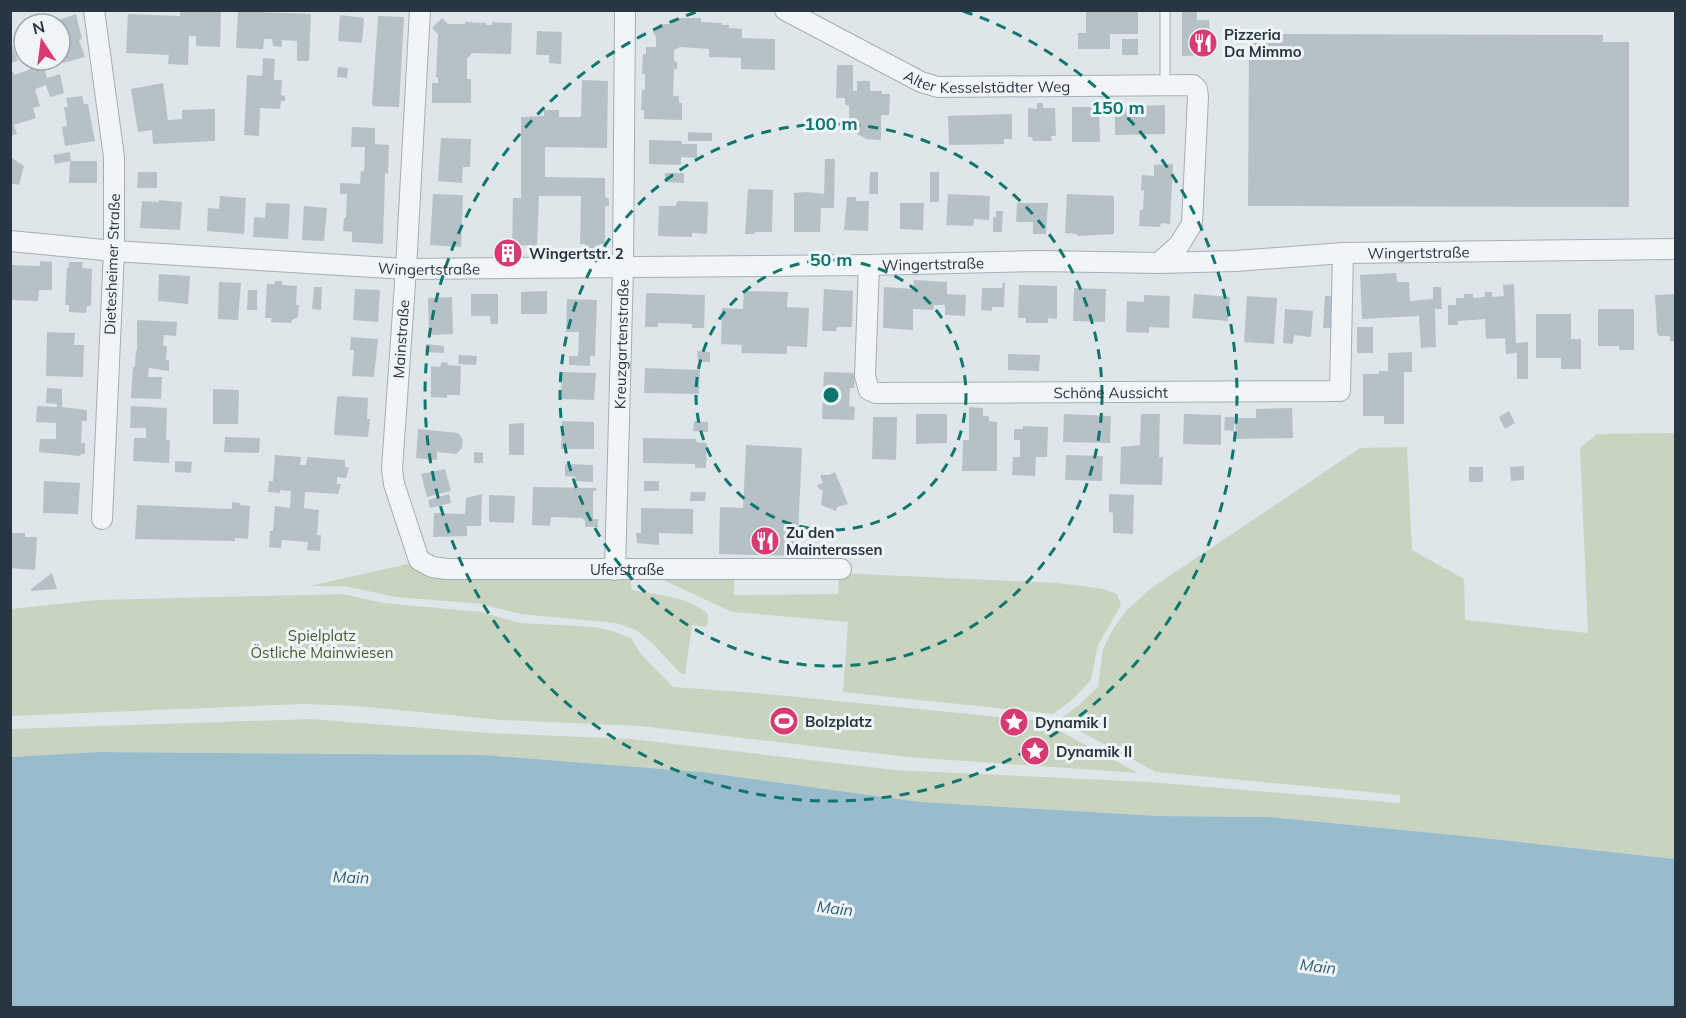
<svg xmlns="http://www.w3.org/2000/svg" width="1686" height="1018" font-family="Mulish,sans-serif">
  <rect width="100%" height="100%" fill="#dfe6ea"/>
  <!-- green -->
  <path fill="#c9d4c0" d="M1675 433V859L1475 837 1269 817 1159 816 921 802 702 772 484 755 99 752 11 757V729L311 719 488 733 631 739 895 770 1150 782 1400 803V795L1156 772 1059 720 1080 704 1098 687 1103 649 1113 629 1125 612 1150 589 1360 448 1407 447 1412 550 1464 579 1465 620 1588 633 1580 448 1597 434Z
    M412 563 419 572 444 575 630 578 632 590C658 595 687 596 708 614L707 627 692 625 685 675 679 672 652 643 636 630 616 623 520 614 482 604 396 597 344 586H309Z
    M839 573 1058 583 1104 589 1117 594 1121 605 1098 645 1091 680 1072 700 1053 714 843 692 848 622 732 612 661 579 734 578V595L838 594Z
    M343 594 383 603 481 612 520 623 595 627 612 631 631 638 641 654 673 687 758 693 1041 721 1138 773 907 757 640 726 501 720 356 706 303 704 11 716V609L96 600Z"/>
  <!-- water -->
  <path fill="#98bccc" d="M99 752 484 755 702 772 921 802 1159 816 1269 817 1475 837 1675 859V1007H11V757Z"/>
  <!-- building -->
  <path fill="#b6c0c7" d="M180 10 221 12 220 47 196 46V36H189L188 65 168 64 169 55 126 53 128 14 180 16Z
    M1086 10H1138V34H1110V49H1078V33H1086Z
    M1182 10H1197V20H1209L1210 40H1213V55L1182 56Z
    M238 11 311 14 309 61H297V41L282 40V47L273 46 272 39H264L263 49 236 48Z
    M76 14 82 39 79 40 85 57 63 63 60 56V24H47Z
    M340 15 364 18 362 43 338 41Z
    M378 16 404 17 399 107 373 106 372 104Z
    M442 18 448 24H465V22L486 23V25H492V22L512 23 511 54 472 53 467 59V79H471V103H432V83H438V77H436L438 34 432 28Z
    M679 18H701V22L722 23V25H729V28L742 29V38L775 39V70L741 69V58L709 57V49L680 47 674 50V61L677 62V69H674L673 96H679V103H682V120L644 119V110H641L642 89 645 90V74H642L643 54H646V47H656V37L653 32 655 28 659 26V24H672V19H679Z
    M537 31 562 32 561 64 549 63V55H536Z
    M1249 34 1603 35V42H1629V207L1248 206Z
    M1122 39H1138V55H1122Z
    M10 40 18 61 10 63Z
    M263 58 275 59 274 80H282L281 95 285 96V101H281L280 109 260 108 259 136 244 135 247 75 262 76Z
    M28 60H42L47 78 60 74 64 93 50 97 46 85 35 89 40 106 33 108 36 118 14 125 17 134 10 136V65L14 75 31 69Z
    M837 65H853V91H857V81H870V91H882V94H890L889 115H881V140L867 139 857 134 859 128H849V105H845V98H836Z
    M338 67 348 68 347 78 337 77Z
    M582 80 608 81 607 148 545 147V177L605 178V197L609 199V206H605V244H600L599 248H586L585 244H580L581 196H539L537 246 512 245 513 198H521V117L544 116V110H559V117H581Z
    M163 83 168 120 182 119V110L215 109V141L153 144 152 130 138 132 131 89Z
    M82 96 84 104H88L95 141 65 146 62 127 67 126 64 107H68L66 98Z
    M1037 103H1043V108H1055L1056 136H1051L1052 141H1033L1032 137H1028V108L1037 109Z
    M1165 105V134L1115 135V107Z
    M1072 107H1099L1100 142H1072Z
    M1012 114V139H1004V144L949 145 948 116Z
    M352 127 375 128V144L389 145 388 174 385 173 383 244 352 242V232L343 231 344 218H346L347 194H340V183L360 184 361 171 364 172 365 147H351Z
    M688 132 712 133V141H688Z
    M441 138 471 139 470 167H463L462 183 438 181Z
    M649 140 682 141V144H697V158L681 157V165L649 164Z
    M70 152 71 161H97V183H69L70 161 55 164 53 155Z
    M10 157 24 166 19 185 10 183Z
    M825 159H835L834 208H821L820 232H794V193L806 192 824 194Z
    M1173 164 1170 224 1161 223 1160 227 1139 226 1140 210H1143L1144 190 1141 191 1142 175 1154 176V165Z
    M138 172H157V188H137Z
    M870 172H878V194H869Z
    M930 172H939V202H930Z
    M665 173H684V183L665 182Z
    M748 189 773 190 772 232H755V234H745Z
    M433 194 463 195 461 247 430 245Z
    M948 194 990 196 989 220 974 219 973 226 946 225Z
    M1067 194 1114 196V234L1077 236V234L1065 233Z
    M220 196 246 198 244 234 207 231 208 208 219 209Z
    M847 197H856V201H869L868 231 844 230Z
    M159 200 182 202 180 230 140 228 142 201 159 202Z
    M677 201 708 202 707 234 692 233V237L658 236 659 206H676Z
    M266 203 290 204 288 239 253 237 254 217 265 218Z
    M900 203H924L923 230 900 229Z
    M1017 203H1048L1046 234H1033V222H1016Z
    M304 206 327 208 324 241 302 240Z
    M996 211H1003L1002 232H993V217H996Z
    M40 261 52 262V290H39L38 301 10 300 11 265 40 266Z
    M69 262H83L82 268 92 269 91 306H87L86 313 69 312V305H65L67 267 69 268Z
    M1396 273 1397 282H1409L1410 301 1433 299V287H1441L1442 309H1435L1436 347 1421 348 1419 316 1362 319 1360 275Z
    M159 274 190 276 188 304 158 301Z
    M914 280 947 282V294L966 295 965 316 945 315V305H934L933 310 913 309V330L883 328 884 287 913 289Z
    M275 281H282V285L297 286 296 305H299L298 317 292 320 291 323 271 322 272 318H265L267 284H275Z
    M219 282 241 283 238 320 218 319Z
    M1003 283H1005L1004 307H992V311L981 310 982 288H1002Z
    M1514 284 1516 343 1528 342V379H1517V353L1506 354 1505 338 1486 339 1485 319 1458 321V325H1448V305H1456V298H1464V294H1473V298L1485 297V292H1492V297L1504 296 1503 285Z
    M1019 285 1057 286V319L1048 318V323H1026V318H1018Z
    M314 287H322L321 310 312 309Z
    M1074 288 1106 289 1105 322 1073 321Z
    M355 289 380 290 378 322 353 320Z
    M824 289 853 291 852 327H837L836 331H822Z
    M248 290H257V310H247Z
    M547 291V314H521V292Z
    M744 291 788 292 787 307 809 308 807 347 787 346V354L741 353 742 345 721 344 722 308 743 309Z
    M646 293 705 295 704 328H692V324L658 323V327H645Z
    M471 294H498V324H491L490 316H471Z
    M1194 294 1230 297 1228 321 1192 318Z
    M1676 294V341H1670V336H1659L1657 332 1655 295Z
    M1144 295 1170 296 1169 328 1149 327V333L1126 332 1127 301 1144 302Z
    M1247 296 1277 298 1274 344 1244 342Z
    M1325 296H1334L1333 328H1323Z
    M452 297 453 334 429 335 428 298Z
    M567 299 597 300 595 356H590V366L569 365V356H578L579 332H566Z
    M1285 309 1313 311 1311 337 1294 335 1293 344 1283 343Z
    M1598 309H1634V350H1619V346H1598Z
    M1536 314H1571V339H1581V369H1561V358H1536Z
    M137 320 177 322 176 336 164 335 163 346H167L166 360H169V371L149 368 148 377H162L161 399 131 398 133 367H135L136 351H137Z
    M1357 327H1373V353H1357Z
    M47 332 75 333 74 345H84L83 377 46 376Z
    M351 337 378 339 374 377 352 376 354 350H350Z
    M426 344 444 346V353L425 352Z
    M697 351 710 352V362H698Z
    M1412 352V372H1404V424H1384V416H1363V374H1379V371H1388V353Z
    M1008 354 1040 355 1039 371 1008 370Z
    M459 355 477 356 476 365 458 364Z
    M442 362 448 363 447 365 461 366 460 395H447V398L431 397V366L440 367Z
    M645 368 700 370 699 394 644 393Z
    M562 372 596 373 594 400 561 399Z
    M824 372 855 373 854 388H850L849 406 855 407 854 420 822 419Z
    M47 388 62 389V407L87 410V421H82L81 443H85V454H81L80 456 39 452 40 439H56V423L36 422 37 406 57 407V404L46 403Z
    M213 389 239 390 238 424H213Z
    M341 396 368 398 367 419H370L368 437 334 435 337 397Z
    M131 406 167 408 166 440H170L169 463 133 461 134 438H146V428H130Z
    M969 407 983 408V416H989V421L997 422V471H962L963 440H969Z
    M1292 408 1293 438 1236 439 1235 418H1256V409Z
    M1509 411 1515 423 1505 429 1499 417Z
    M916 414H947V443L916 444Z
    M1064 414 1111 416 1110 443 1063 442Z
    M1141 414H1160L1159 457H1163L1162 485 1120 484 1121 447 1140 445Z
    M1184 414 1221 415V445L1183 444Z
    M873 417H897L896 460 872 459Z
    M1225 417H1234V431L1224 430Z
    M562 421 594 422V449H561Z
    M694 421 708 422V432L693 431Z
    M524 423V455H509V424Z
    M1023 426 1048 427 1047 457H1036L1035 476 1012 475 1013 457H1020V440H1014V429H1023Z
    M418 429 458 433 463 440 462 448 456 454 437 452V460L416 458Z
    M225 437 260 438 259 453 224 452Z
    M643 438 696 439V442L707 443 706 468H695V464L643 463Z
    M746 445 802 448 797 556 719 554 720 507 743 508Z
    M474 452 483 453V463H474Z
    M275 455 301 457 300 465H306L307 457 345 460V467L349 468 346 478 337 477V484H341L338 494 305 492 304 508 319 510 317 535H321L320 551 307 550 308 542 282 540 281 548 269 547 270 531H273L275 506 290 508 291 491 280 490V493L268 492 269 481H273Z
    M1066 455 1103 456 1102 481 1065 480Z
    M175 461 192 462 191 473 175 472Z
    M565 464 593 465V482L575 481 576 477 565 476Z
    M1524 466V480L1511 481 1510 467Z
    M1469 467H1483V482H1469Z
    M445 469 451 491 427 497 421 474Z
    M835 472 848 504 837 507 836 511 821 505 823 490H820L817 485 823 483 820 475H829Z
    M44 481 80 483 78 514 43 513Z
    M644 481H659V491H644Z
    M533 487 596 488V491H593V519H598V527H585V520L581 518 551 517 550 526 532 525Z
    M691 492H706L705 501H690Z
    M449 494 451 503 430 508 428 500Z
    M482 494 481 526H467V536L433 537 434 513 465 514 466 498Z
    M1109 494 1134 495 1133 534 1113 533V513L1109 512Z
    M489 495 515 496 514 523 489 522Z
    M232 502 240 503V505L250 506 248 539 235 538V541L135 539 137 505 232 509Z
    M641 508 693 509V534L659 533V545L637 543 636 533H641Z
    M10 533H25V537H37L35 570 10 568Z
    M52 573 57 589 31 591V589Z"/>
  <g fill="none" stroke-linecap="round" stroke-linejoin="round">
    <!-- lane casing -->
    <g stroke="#a4aeb4" stroke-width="11">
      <path id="lane" d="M1165 10V85"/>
    </g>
    <!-- street casing -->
    <g stroke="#a4aeb4" stroke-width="22">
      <g id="street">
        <path d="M94 10 114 157V251L102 519"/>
        <path id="s1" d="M420 10 406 269 392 469 394 484 419 560 432 567 447 569H841"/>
        <path id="s2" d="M785 10 921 82 938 87 1193 85 1197 89 1198 97 1192 224 1179 245 1159 263"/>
        <path id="s3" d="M10 241 114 251 406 269 869 265 1039 261 1159 263 1236 261 1343 253 1676 249"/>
        <path id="s4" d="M869 265 865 376 869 390 876 393 1340 391 1343 253"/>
        <path id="s5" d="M615 570 623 268 625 10"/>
      </g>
    </g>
    <!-- lane -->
    <use href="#lane" stroke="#f2f5f8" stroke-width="9"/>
    <!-- street -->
    <use href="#street" stroke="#f2f5f8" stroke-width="20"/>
  </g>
  <!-- distance rings -->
  <g fill="none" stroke="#0f766e" stroke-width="3" stroke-dasharray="10 8">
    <circle cx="831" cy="395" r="135"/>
    <circle cx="831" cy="395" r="271"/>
    <path d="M963 11A406 406 0 1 1 699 11"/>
  </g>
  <!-- icons -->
  <defs>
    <g id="restaurant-disc" transform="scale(1.5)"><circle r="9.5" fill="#d83b72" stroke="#eff4f7"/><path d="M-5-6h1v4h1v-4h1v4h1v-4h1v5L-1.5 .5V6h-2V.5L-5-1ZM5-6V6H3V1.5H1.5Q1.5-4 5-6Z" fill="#fff"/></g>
    <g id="building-disc" transform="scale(1.5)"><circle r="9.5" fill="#d83b72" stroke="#eff4f7"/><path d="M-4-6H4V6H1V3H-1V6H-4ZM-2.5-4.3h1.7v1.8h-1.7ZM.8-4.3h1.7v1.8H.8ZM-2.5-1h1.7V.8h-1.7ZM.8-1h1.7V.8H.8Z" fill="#fff"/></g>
    <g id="stadium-disc" transform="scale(1.5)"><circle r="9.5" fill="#d83b72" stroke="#eff4f7"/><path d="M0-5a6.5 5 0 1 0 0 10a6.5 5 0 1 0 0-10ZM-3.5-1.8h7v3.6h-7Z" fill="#fff"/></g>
    <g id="sight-disc" transform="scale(1.5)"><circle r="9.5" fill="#d83b72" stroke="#eff4f7"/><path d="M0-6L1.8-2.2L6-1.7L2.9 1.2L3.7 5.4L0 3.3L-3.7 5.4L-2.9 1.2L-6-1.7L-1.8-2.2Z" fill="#fff"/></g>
  </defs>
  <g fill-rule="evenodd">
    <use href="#restaurant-disc" x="1203" y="43"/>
    <use href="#building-disc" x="508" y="253"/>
    <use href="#restaurant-disc" x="765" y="541"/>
    <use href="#stadium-disc" x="784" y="721"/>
    <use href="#sight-disc" x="1014" y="722"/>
    <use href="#sight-disc" x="1035" y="751"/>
  </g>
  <g text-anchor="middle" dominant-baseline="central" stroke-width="6" stroke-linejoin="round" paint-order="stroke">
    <!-- poi labels -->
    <g font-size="15" font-weight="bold" fill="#273642" stroke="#eff4f7" text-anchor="start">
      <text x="1224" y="34">Pizzeria<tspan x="1224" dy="17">Da Mimmo</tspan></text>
      <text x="529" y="253">Wingertstr. 2</text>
      <text x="786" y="532">Zu den<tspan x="786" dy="17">Mainterassen</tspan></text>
      <text x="805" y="721">Bolzplatz</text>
      <text x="1035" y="722">Dynamik I</text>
      <text x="1056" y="751">Dynamik II</text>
    </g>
    <!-- street labels -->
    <g font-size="15" fill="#273642" stroke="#eff4f7">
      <text stroke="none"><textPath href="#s2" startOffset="220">Alter Kesselstädter Weg</textPath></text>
      <text stroke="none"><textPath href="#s3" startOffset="1410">Wingertstraße</textPath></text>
      <text stroke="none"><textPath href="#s3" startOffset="924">Wingertstraße</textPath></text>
      <text transform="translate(112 264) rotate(-88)">Dietesheimer Straße</text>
      <text stroke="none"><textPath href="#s3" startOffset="420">Wingertstraße</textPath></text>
      <text transform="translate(401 339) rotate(-86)">Mainstraße</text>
      <text stroke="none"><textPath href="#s5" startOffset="226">Kreuzgartenstraße</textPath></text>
      <text stroke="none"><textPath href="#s4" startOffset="368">Schöne Aussicht</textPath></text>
      <text stroke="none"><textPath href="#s1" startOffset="765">Uferstraße</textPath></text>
    </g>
    <!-- park labels -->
    <g font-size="15" fill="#445f33" stroke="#eff4f7">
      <text x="322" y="635">Spielplatz<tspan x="322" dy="17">Östliche Mainwiesen</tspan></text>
    </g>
    <!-- water labels -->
    <g font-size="16" font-style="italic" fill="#2e5f79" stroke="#eff4f7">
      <text transform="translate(351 877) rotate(2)">Main</text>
      <text transform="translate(835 908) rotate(7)">Main</text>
      <text transform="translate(1318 966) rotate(7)">Main</text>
    </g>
  </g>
  <circle cx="831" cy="395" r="9" fill="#0f766e" stroke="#eff4f7" stroke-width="3"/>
  <g font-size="18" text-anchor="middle" font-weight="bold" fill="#0f766e" stroke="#eff4f7" stroke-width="6" stroke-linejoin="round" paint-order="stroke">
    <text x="1118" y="114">150 m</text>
    <text x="831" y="130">100 m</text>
    <text x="831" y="266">50 m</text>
  </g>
  <!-- border -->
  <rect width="1686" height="1018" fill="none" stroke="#273642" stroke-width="24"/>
  <!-- north arrow -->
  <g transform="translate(42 42) rotate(347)"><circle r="28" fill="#eff4f7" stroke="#9fa8af" stroke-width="1.5"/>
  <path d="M0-4.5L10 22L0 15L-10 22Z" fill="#d83b72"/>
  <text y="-9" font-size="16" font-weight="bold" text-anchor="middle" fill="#273642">N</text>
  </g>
</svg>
